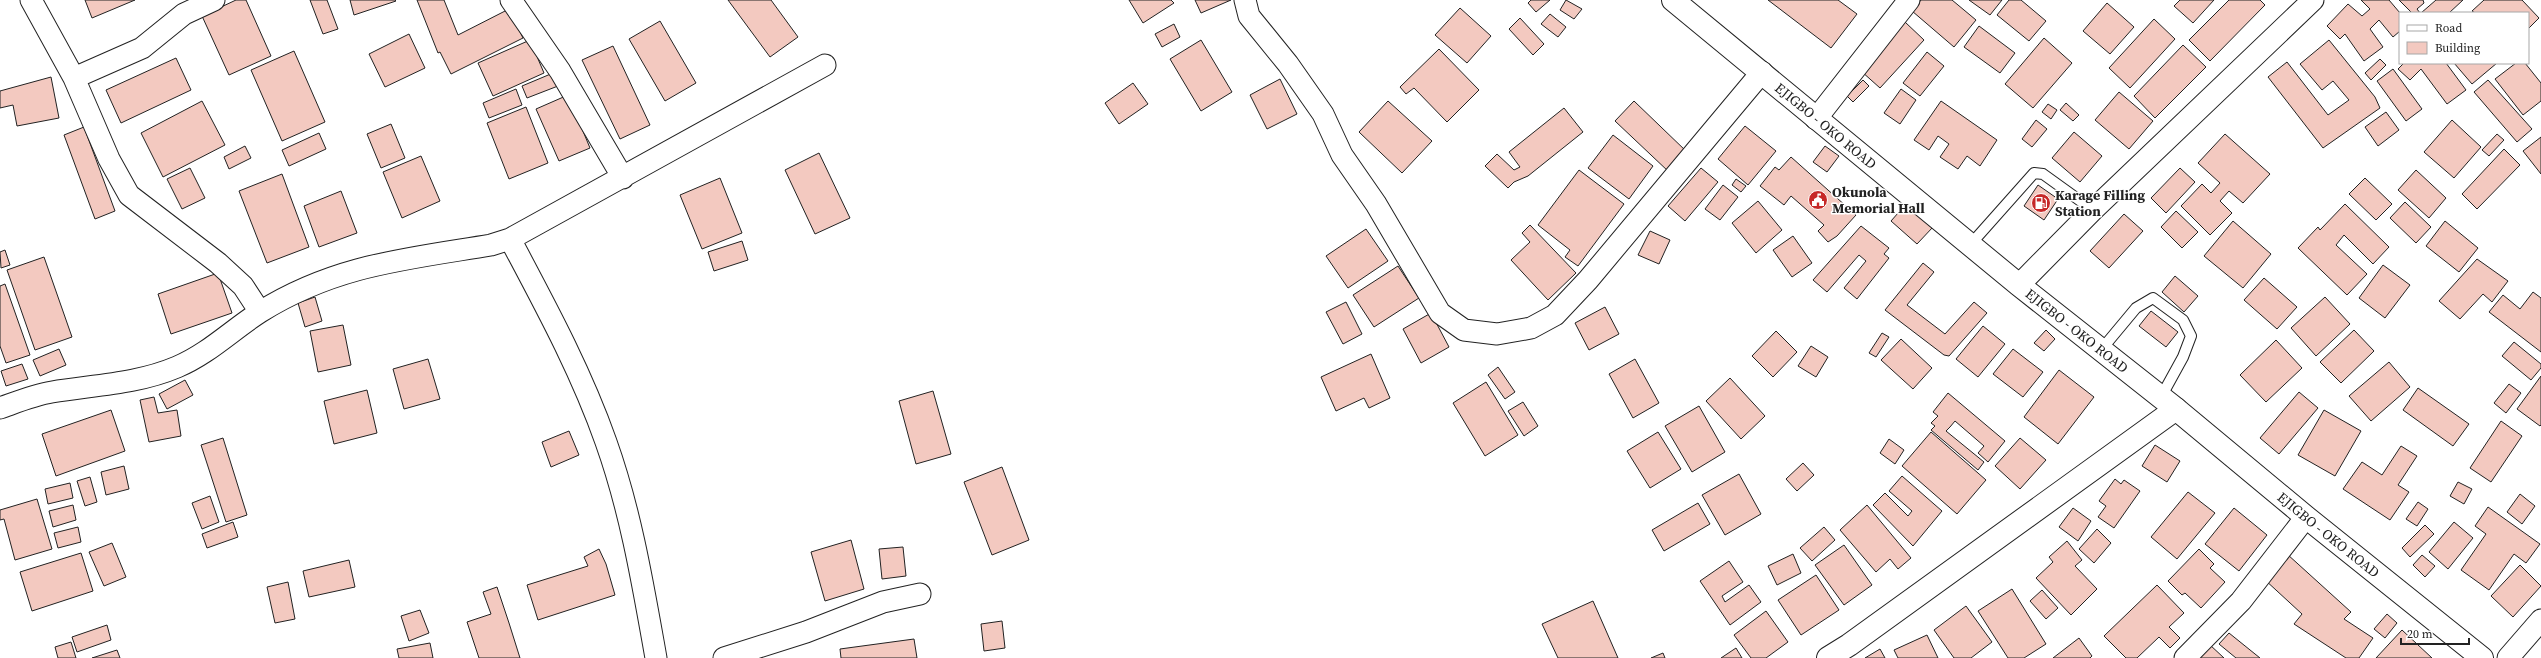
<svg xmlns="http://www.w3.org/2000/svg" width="2541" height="658" font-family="'Source Serif 4',serif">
  <rect width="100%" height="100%" fill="#fff"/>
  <!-- building -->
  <path fill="#f3c9c0" stroke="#222" d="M85 0H135L92 18Z
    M236 0H246L271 56 229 75 202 16Z
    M310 0H327L338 29 323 34Z
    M350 0H395L396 1 354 15Z
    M417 0H444L458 35 509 9 523 38 451 74 440 52 438 53Z
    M728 0H771L798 37 770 57Z
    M1129 0H1171L1174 3 1143 23Z
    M1195 0H1231L1201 13Z
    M1531 0H1550L1536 12 1528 3Z
    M1566 0 1582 9 1574 19 1560 10Z
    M1768 0H1838L1857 14 1831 48Z
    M1921 0H1952L1976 20 1954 47 1912 11Z
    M1969 0H2002L1990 15Z
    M2009 0H2021L2046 21 2029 41 1997 15Z
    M2180 0H2214L2193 23 2174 6Z
    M2229 0H2260L2265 5 2210 61 2189 40Z
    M2361 0H2389L2400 13V31L2393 37 2379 20 2370 29 2383 47 2364 61 2345 34 2340 39 2327 26 2348 4 2362 16 2370 9Z
    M2399 0H2423L2424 3 2417 9 2420 13H2412Z
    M2436 0H2463L2449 13H2421Z
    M2484 0H2522L2539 18 2528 29V13H2475L2472 11Z
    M2107 3 2134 27 2110 54 2083 31Z
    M1460 8 1491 36 1467 63 1435 35Z
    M1550 14 1566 27 1558 37 1541 24Z
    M1520 18 1544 44 1533 55 1509 29Z
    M2154 19 2175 39 2130 88 2109 68Z
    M660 21 696 83 665 101 629 39Z
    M1905 22 1924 40 1880 88 1861 71Z
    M1174 24 1180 37 1162 47 1155 34Z
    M1979 26 2015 53 2000 73 1964 47Z
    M409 34 425 68 385 87 369 54Z
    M2044 38 2072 63 2033 108 2005 84Z
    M530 40 544 73 493 96 478 63Z
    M1201 40 1232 92 1201 111 1170 59Z
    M2329 40 2375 97 2380 108 2323 148 2268 77 2287 62 2328 115 2349 100 2333 81 2322 90 2300 64Z
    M2183 45 2206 67 2155 118 2134 96Z
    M613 46 650 125 620 139 582 60Z
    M1439 49 1479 90 1447 122 1414 88 1406 94 1400 87Z
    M294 51 325 122 282 141 251 70Z
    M1927 52 1944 66 1920 96 1903 83Z
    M176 58 191 90 121 123 106 90Z
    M2380 59 2386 65 2371 80 2365 73Z
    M2404 63H2446L2466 90 2447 104 2421 69 2410 80 2398 69Z
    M2454 63H2497L2472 84Z
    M2516 63H2525L2541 83V101L2523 115 2495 79Z
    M2393 69 2422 109 2406 121 2377 81Z
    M553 73 558 86 527 98 522 86Z
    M51 77 59 118 17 126 13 105 0 108V91Z
    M1280 79 1297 114 1267 129 1250 95Z
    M1863 80 1869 86 1853 102 1847 96Z
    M2488 80 2532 129 2517 142 2474 92Z
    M1133 83 1148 104 1119 124 1105 103Z
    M516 89 522 105 489 118 483 103Z
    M1901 89 1916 100 1900 124 1884 113Z
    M2119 92 2153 121 2129 149 2095 120Z
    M568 95 590 148 559 161 536 109Z
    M202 101 225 145 163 177 141 133Z
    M1388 101 1432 141 1402 173 1359 132Z
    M1634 101 1687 152 1669 172 1615 121Z
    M1941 101 1997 140 1980 166 1967 156 1958 169 1940 157 1949 144 1938 136 1929 150 1914 140Z
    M2066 103 2079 115 2073 121 2060 110Z
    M2048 104 2057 110 2051 119 2042 112Z
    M526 107 548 163 509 179 487 123Z
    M1564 108 1583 132 1528 176 1514 182 1508 188 1485 166 1497 154 1514 170 1520 167 1509 152Z
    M2386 112 2399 130 2378 146 2365 127Z
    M2036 120 2047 129 2032 147 2022 139Z
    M2452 120 2481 147 2454 178 2424 152Z
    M391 124 405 158 381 168 367 134Z
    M1745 126 1776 151 1748 185 1718 159Z
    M84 127 115 211 95 219 64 135Z
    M2074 132 2102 156 2080 182 2052 158Z
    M319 133 326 149 289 166 282 150Z
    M2225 134 2270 174 2243 203 2229 191 2220 201 2232 213 2210 235 2181 206 2202 184 2211 193 2220 183 2198 163Z
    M2497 134 2504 140 2489 156 2482 150Z
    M1613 135 1653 166 1629 199 1588 168Z
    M2541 137V174L2523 151Z
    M245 146 251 158 229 169 224 157Z
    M1825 146 1839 156 1827 172 1813 162Z
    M2504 149 2520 165 2477 209 2462 194Z
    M819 153 850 218 815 234 785 170Z
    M421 156 440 201 402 218 383 172Z
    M1791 157 1856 215 1837 236 1828 242 1818 231 1824 225 1791 196 1784 205 1760 186 1775 167 1779 170Z
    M190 168 205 198 182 209 167 179Z
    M1701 168 1718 182 1685 221 1668 206Z
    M2180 168 2195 182 2166 213 2151 198Z
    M1579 170 1624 204 1578 266 1565 257 1570 250 1538 225Z
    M2416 170 2446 198 2429 218 2398 190Z
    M282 174 309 247 267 263 239 191Z
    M720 178 742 233 702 249 680 195Z
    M2365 178 2392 204 2376 220 2349 194Z
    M1736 179 1746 186 1741 192 1732 185Z
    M1723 185 1738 197 1720 220 1705 209Z
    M2038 185 2058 199 2044 220 2024 206Z
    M341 191 357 233 319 247 304 206Z
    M1758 201 1782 230 1756 253 1732 223Z
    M2405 202 2431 227 2416 243 2390 218Z
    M1906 204 1933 227 1917 244 1891 221Z
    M2345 204 2389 247 2373 264 2344 235 2336 245 2367 274 2347 295 2298 248 2318 227 2320 230Z
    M2176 211 2198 232 2182 248 2161 227Z
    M2124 214 2143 231 2109 268 2090 251Z
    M2233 221 2271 254 2243 288 2204 256Z
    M2445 221 2478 248 2459 272 2426 246Z
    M1530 225 1576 273 1548 300 1511 260 1530 242 1522 233Z
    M1861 226 1889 248 1884 254 1889 258 1857 299 1844 288 1866 261 1859 255 1827 292 1813 280Z
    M1366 229 1388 261 1348 288 1326 256Z
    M1650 231 1670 240 1659 264 1638 255Z
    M1793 236 1812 263 1792 277 1773 250Z
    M742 241 748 260 714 271 708 252Z
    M5 250 10 265 1 268 0 252Z
    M44 257 72 337 35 350 7 270Z
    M2477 259 2508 281 2492 302 2483 294 2460 319 2439 301Z
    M1923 263 1934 272 1907 305 1945 334 1974 302 1987 313 1949 356 1944 355 1885 310Z
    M2383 265 2410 285 2385 318 2359 298Z
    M1398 266 1419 298 1374 327 1353 295Z
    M218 273 232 313 171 334 158 294Z
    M2175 276 2198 296 2184 312 2162 292Z
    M2264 278 2297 307 2277 329 2244 300Z
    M5 284 30 355 6 363 0 346V286Z
    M2533 292 2541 298V352L2489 312 2503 295 2520 309Z
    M315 297 322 321 305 327 298 303Z
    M2325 297 2350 324 2316 356 2291 328Z
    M1346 302 1362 334 1343 344 1326 312Z
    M1605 307 1619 334 1589 350 1575 323Z
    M2151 311 2178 332 2166 347 2139 326Z
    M1431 313 1449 347 1421 363 1403 329Z
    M343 325 351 365 318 372 310 331Z
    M1983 326 2005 344 1978 377 1956 359Z
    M2046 330 2055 339 2044 351 2034 343Z
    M2354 330 2374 351 2341 383 2320 362Z
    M1776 331 1797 352 1773 377 1752 356Z
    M1882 333 1889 337 1876 357 1869 353Z
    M1901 339 1932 368 1913 389 1881 360Z
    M2276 340 2302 368 2266 402 2240 375Z
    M2514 342 2541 364V368L2531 380 2502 356Z
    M1811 346 1828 357 1816 377 1798 366Z
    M59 349 66 365 40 376 33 360Z
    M2013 349 2043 372 2023 397 1993 374Z
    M1371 354 1390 398 1369 408 1364 398 1336 411 1321 377Z
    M428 359 440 399 404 409 393 369Z
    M1635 359 1659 403 1633 418 1609 374Z
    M2389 362 2410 387 2371 421 2349 396Z
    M22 364 28 379 6 386 1 371Z
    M1498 367 1515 392 1505 399 1488 375Z
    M2059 370 2094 397 2058 444 2024 417Z
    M2541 376V425L2540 426 2517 409Z
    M1730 378 1765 416 1741 439 1706 401Z
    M185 380 193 395 167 409 159 394Z
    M1486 382 1518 435 1485 456 1453 403Z
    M2509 384 2521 393 2506 413 2494 403Z
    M2418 388 2469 424 2453 446 2403 410Z
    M367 390 377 433 334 444 324 401Z
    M933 391 951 454 916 464 899 401Z
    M2299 392 2318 408 2279 454 2260 438Z
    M1948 393 2005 441 1988 462 1978 453 1984 446 1955 421 1950 427 1946 431 1984 462 1978 470 1931 430 1935 426 1931 423 1938 416 1933 412Z
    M154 397 158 413 177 410 181 436 149 442 140 400Z
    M1523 402 1538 426 1524 436 1508 411Z
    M1699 406 1725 452 1692 472 1665 426Z
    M111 410 125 451 56 476 42 434Z
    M2324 410 2361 431 2335 476 2298 455Z
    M2501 421 2522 436 2491 482 2470 468Z
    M569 431 579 455 551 467 542 442Z
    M1658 432 1681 469 1650 488 1627 451Z
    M1931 432 1986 480 1957 514 1902 466Z
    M223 438 247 515 226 522 201 445Z
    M2020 438 2046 460 2020 489 1995 466Z
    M1889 439 1904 450 1895 464 1880 453Z
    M2155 445 2180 461 2167 482 2142 466Z
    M2401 446 2417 456 2398 485 2409 492 2390 520 2343 489 2362 462 2382 475Z
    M1803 463 1814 475 1797 491 1786 479Z
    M124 466 129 489 106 495 101 472Z
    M1002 467 1029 540 992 555 964 482Z
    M1739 474 1761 514 1725 535 1702 495Z
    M1902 476 1942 511 1913 546 1873 505 1885 493 1908 516 1912 511 1889 491Z
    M90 477 97 502 85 506 77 481Z
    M2115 479 2121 484 2124 480 2140 491 2114 528 2098 517 2106 506 2099 501Z
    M2458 482 2472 489 2464 504 2450 496Z
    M70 483 73 498 48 504 45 489Z
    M2188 492 2215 513 2177 559 2151 537Z
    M2520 494 2535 506 2522 524 2507 512Z
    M210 496 219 522 202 529 192 503Z
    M37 499 52 549 15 560 4 519 0 520V510Z
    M2418 502 2428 509 2417 526 2406 519Z
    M1698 503 1710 524 1664 551 1652 530Z
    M73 505 76 520 53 527 49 511Z
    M1867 505 1911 558 1898 569 1890 559 1876 572 1840 530Z
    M2488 507 2540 544 2526 563 2514 554 2489 590 2461 570 2486 534 2475 526Z
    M2073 508 2091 521 2078 541 2059 527Z
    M2234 508 2267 535 2239 571 2205 544Z
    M233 522 238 537 207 548 202 534Z
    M2454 522 2473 538 2448 569 2429 552Z
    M2425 525 2434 534 2410 557 2402 548Z
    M78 527 81 542 58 548 54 533Z
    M1824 527 1835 540 1812 561 1800 548Z
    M2097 529 2111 543 2094 563 2079 549Z
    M851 540 864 589 825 601 811 552Z
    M2067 541 2082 560 2075 566 2097 589 2071 615 2036 578 2053 562 2049 557Z
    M112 543 126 577 104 586 89 552Z
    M1844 545 1872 585 1844 605 1815 565Z
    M903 547 906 576 882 579 879 549Z
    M599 549 606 564 615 595 538 620 527 585 588 566 584 557Z
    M2199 549 2214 564 2210 568 2225 582 2201 608 2185 593 2182 595 2168 581Z
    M81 553 93 591 32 611 20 572Z
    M1793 554 1801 573 1777 585 1768 566Z
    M2287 554 2351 612 2344 619 2373 638 2359 658H2346L2294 624 2302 614 2264 579Z
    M2422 555 2435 566 2425 577 2413 565Z
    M349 560 355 587 309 597 303 571Z
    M1729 561 1743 582 1722 596 1725 602 1749 585 1761 602 1730 625 1700 581Z
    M2520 565 2541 586 2513 617 2491 596Z
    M1816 575 1839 610 1801 635 1778 600Z
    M288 582 295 619 275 623 267 587Z
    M2157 585 2184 613 2169 627 2180 638 2170 648 2159 637 2137 658H2126L2104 636Z
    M497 587 509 623 520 658H479L467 622 491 614 483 592Z
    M2012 589 2046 644 2024 658H2008L1978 611Z
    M2042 590 2058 608 2046 619 2030 601Z
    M1593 601 1618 658H1558L1542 624Z
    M1966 606 1992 642 1971 658H1954L1934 630Z
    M420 610 429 633 409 641 401 616Z
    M1766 611 1788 642 1766 658H1751L1734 635Z
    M2387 614 2397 623 2385 638 2374 629Z
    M1002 621 1005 648 984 651 981 624Z
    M107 625 111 640 77 652 72 637Z
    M2402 630 2432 658H2376Z
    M2229 633 2260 658H2236L2219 644Z
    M1927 635 1938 658H1898L1894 650Z
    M2079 638 2092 656 2090 658H2053Z
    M914 639 917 658H841L840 649Z
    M71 642 76 658H58L55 647Z
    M430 643 433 658H399L397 649Z
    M2209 644 2224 658H2196Z
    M1736 648 1742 658H1721Z
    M1880 649 1885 658H1865Z
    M117 650 120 658H92Z
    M1663 653 1665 658H1651Z"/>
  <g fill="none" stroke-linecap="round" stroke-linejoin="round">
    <!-- service casing -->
    <g stroke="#222" stroke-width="12">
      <path id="service" d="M1970 245 2034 173 2043 174 2093 210
        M2101 350 2136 308 2153 298 2183 320 2191 336 2183 357 2161 397"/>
    </g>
    <!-- minor casing -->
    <g stroke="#222" stroke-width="23">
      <path id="minor" d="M31 0 74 78 109 159 129 195 218 263 243 286 260 312
        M511 0 560 71 623 178
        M1245 0 1249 16 1288 64 1323 114 1342 155 1376 204 1440 313 1464 330 1497 334 1531 328 1555 315 1588 280 1762 72
        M74 78 142 48 184 14 214 0
        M1816 119 1909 0
        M510 239C545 305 581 371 606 442 631 512 643 585 656 658
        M2019 285 2093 210 2313 0
        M0 408C17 402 34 395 52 392 94 385 137 384 177 367 208 354 232 330 260 312 335 265 406 259 491 245L510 239 825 65
        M724 658 806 632 883 602 920 594
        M2185 658 2241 601 2306 517
        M2508 658 2541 620"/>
    </g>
    <!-- tertiary casing -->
    <g stroke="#222" stroke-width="24">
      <path id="tertiary" d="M1828 658 1849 645 2176 409"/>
    </g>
    <!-- primary casing -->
    <g stroke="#222" stroke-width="24">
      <g id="primary">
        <path id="s1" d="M1673 0 2019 285 2176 409 2306 517 2482 658"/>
      </g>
    </g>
    <!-- service -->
    <use href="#service" stroke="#fff" stroke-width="10"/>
    <!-- minor -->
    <use href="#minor" stroke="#fff" stroke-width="21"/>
    <!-- tertiary -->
    <use href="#tertiary" stroke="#fff" stroke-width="22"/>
    <!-- primary -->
    <use href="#primary" stroke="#fff" stroke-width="22"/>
  </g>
  <!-- icons -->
  <defs>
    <g id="civic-disc" transform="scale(1)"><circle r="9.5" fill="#c62828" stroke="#fff"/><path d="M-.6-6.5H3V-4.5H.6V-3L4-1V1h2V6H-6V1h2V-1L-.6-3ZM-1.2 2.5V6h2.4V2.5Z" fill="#fff"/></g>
    <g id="fuel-disc" transform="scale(1)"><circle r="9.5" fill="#c62828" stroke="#fff"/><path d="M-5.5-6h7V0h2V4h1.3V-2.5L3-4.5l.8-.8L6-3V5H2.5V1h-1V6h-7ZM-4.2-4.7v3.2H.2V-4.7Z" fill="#fff"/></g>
  </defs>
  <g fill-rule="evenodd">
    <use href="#civic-disc" x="1818" y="200"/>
    <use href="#fuel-disc" x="2041" y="203"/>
  </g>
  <g text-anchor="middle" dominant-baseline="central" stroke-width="3" stroke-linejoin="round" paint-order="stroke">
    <!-- street labels -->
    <g font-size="14" fill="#222" stroke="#fff">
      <text stroke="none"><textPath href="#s1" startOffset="198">EJIGBO - OKO ROAD</textPath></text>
      <text stroke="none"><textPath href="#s1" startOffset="522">EJIGBO - OKO ROAD</textPath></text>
      <text stroke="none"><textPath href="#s1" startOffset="846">EJIGBO - OKO ROAD</textPath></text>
    </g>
    <!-- poi labels -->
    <g font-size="14" font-weight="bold" fill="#222" stroke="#fff" text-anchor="start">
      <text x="1832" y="192">Okunola<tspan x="1832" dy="16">Memorial Hall</tspan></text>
      <text x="2055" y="195">Karage Filling<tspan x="2055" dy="16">Station</tspan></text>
    </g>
  </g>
  <!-- legend -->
  <rect x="2399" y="12" width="130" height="52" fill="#ffffff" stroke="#a7a7a7"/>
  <rect x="2407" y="25" width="20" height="6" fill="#ffffff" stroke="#a7a7a7"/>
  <text x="2435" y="32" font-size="12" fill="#222222">Road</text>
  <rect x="2407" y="42" width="20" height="12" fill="#f3c9c0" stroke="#a7a7a7"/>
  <text x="2435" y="52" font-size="12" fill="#222222">Building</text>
  <!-- scale -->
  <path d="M2401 638v6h68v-6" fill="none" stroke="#222222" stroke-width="2"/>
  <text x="2407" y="638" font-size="12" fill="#222222" stroke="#ffffff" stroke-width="3" paint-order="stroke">20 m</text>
</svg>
